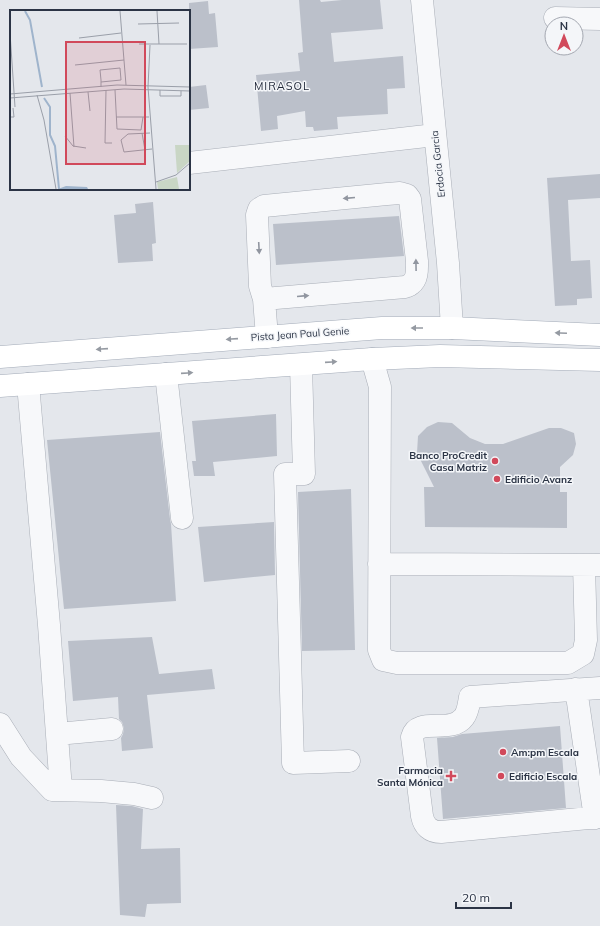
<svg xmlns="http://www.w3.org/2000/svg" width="600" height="926" font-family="Mulish,sans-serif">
  <rect width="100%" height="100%" fill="#e4e7ec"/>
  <!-- building -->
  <path fill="#bbc0ca" d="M299 0H320L321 2 342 0H380L383 29 331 33 334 62 403 56 405 88 387 89 388 114 337 117 338 129 314 131 313 127H306L305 111 277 116 278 129 261 131 256 75 300 71 298 53 303 52Z
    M208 1 209 14 215 13 218 47 189 49V3Z
    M206 85 209 108 189 110V87Z
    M600 174V198L568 200 571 261 590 260 592 298 577 299V305L555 306 547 178Z
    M153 202 156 243 152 244 153 261 118 263 114 215 136 213 135 204Z
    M399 216 404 256 276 265 273 224Z
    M276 414 277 456 213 462 215 476H194L192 461H196L192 421Z
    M438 422 452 423 470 438 485 444H503L549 428H561L574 433 576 444 573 455 560 467V492H567V528L425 527 424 487H434L417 453 418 436 427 427Z
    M160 432 170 519 171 524 176 601 64 609 47 440Z
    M351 489 355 650 302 651 298 492Z
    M274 522 275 575 204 582 198 527Z
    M152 637 159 674 212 669 215 689 147 695 153 748 122 751 121 738 123 734 124 728 122 722 119 719 118 697 73 701 68 641Z
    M560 726 566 808 443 819 437 738 453 737 462 734Z
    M116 805 132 806 143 809 141 849 180 848 181 903 147 904 145 917 120 915Z"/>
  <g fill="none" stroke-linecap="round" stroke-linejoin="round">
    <!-- minor casing -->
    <g stroke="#a9aeb7" stroke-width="23">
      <path id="minor" d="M422 0 448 263 452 328
        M555 18 600 19
        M189 163 435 135
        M264 299 405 287C407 286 409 286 411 284 418 279 417 268 417 261L410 199 407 195 400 193 387 194 264 206 259 209 257 215 260 286 264 299 267 337
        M372 359 380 387 379 650 383 660 397 663H568L583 654 586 640 584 565
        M301 365 304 474H285L293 763 349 761
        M166 374 182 518
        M28 384 49 625 61 790
        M379 564 600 565
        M600 688 470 697C469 703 468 712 464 717 451 735 417 716 412 737L422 816C424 826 430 832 441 832L600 817
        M576 689 595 818
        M0 724 21 757 52 790 101 791 134 794 152 798
        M57 734 112 729"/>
    </g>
    <!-- major casing -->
    <g stroke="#a3abb8" stroke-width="23">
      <path id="major" d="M0 357 382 328H452L600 335
        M0 386 372 359 440 356 600 360"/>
    </g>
    <!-- minor -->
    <use href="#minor" stroke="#f7f8fa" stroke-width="22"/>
    <!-- major -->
    <use href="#major" stroke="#fff" stroke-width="22"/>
  </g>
  <!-- one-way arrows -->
  <defs><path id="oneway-solid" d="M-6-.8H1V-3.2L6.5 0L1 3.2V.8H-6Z"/></defs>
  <g fill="#9196a0">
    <use href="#oneway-solid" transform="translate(349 198) rotate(175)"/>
    <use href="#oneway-solid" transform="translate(259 248) rotate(87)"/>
    <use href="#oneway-solid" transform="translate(416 265) rotate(-91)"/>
    <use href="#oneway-solid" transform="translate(303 296) rotate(-5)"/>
  </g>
  <g fill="#959aa2">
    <use href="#oneway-solid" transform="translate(417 328) rotate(180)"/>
    <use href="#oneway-solid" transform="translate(561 333) rotate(-177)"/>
    <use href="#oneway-solid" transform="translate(232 339) rotate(176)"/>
    <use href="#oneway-solid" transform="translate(102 349) rotate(176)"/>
    <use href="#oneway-solid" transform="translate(331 362) rotate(-4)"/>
    <use href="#oneway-solid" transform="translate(187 373) rotate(-4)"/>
  </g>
  <!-- markers -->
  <g fill="#d1495b" stroke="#f4f6f9" stroke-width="1.5">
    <circle cx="495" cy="461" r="4"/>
    <circle cx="497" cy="479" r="4"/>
    <circle cx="503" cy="752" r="4"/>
    <path d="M449 770h4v4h4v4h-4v4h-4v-4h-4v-4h4z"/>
    <circle cx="501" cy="776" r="4"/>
  </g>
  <g text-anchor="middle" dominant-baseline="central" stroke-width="3" stroke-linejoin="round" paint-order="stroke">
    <!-- street labels -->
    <g font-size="10" fill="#2b3445" stroke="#f4f6f9">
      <text transform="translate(438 164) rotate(-96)">Erdocia Garcia</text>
      <text transform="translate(300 334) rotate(-4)">Pista Jean Paul Genie</text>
    </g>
    <!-- poi labels -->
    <g font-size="10" font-weight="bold" fill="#2b3445" stroke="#f4f6f9" text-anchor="start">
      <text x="487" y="455" text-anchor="end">Banco ProCredit<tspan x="487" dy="12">Casa Matriz</tspan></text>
      <text x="505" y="479">Edificio Avanz</text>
      <text x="511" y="752">Am:pm Escala</text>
      <text x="443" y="770" text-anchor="end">Farmacia<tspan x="443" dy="12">Santa Mónica</tspan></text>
      <text x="509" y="776">Edificio Escala</text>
    </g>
    <!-- neighbourhood labels -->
    <g font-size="11" letter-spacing="1" fill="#1d2536" stroke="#f4f6f9">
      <text x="282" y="86">MIRASOL</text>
    </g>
  </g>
  <!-- overview -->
  <g transform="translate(10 10)">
    <rect width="180" height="180" fill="#e4e7ec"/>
    <path d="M165 135H180V151L167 163ZM167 167 169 179H148L147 172Z" fill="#c9d6c5"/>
    <path d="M56 176 77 177 78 179H48Z" fill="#9fb4cc"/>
    <path fill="none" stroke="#9fb4cc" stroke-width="2" d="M15 1 20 10 32 77M34 88 40 97V125L45 136 49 179"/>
    <path fill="none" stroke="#9a9fa9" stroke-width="1" d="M110 1 116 75M147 1 149 34M128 14 169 13M0 23 5 97M69 28 111 23M129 34H177M140 35 138 77 146 179M65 55 114 50M91 72 111 70 110 58 90 60 91 70V77M96 80 95 133H102M105 80 107 119 131 120 133 107M150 80V86H171V81M78 82 80 101M60 83 64 137M0 84 107 75 180 77M27 85 34 110 46 179M0 88 114 79 180 81M0 107H4L3 98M106 107H139M132 123 135 140M140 123 118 124 111 130 114 142 142 139M55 126 63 136 76 138M146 172 166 165 180 153"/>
    <path fill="#d1495b" fill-opacity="0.15" stroke="#d1495b" stroke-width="2" d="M56 32H135V154H56Z"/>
    <rect width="180" height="180" fill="none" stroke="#2b3445" stroke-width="2"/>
  </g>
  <!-- north arrow -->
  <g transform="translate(564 36)"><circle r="19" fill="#f4f6f9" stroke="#a4a8b1"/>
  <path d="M0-3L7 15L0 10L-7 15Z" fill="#d1495b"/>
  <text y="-6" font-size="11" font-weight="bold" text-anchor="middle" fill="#2b3445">N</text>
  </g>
  <!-- scale -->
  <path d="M456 902v6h55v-6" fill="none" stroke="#2b3445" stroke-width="2"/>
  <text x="462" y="902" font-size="12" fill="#2b3445" stroke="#f4f6f9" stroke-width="3" paint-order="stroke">20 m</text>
</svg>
